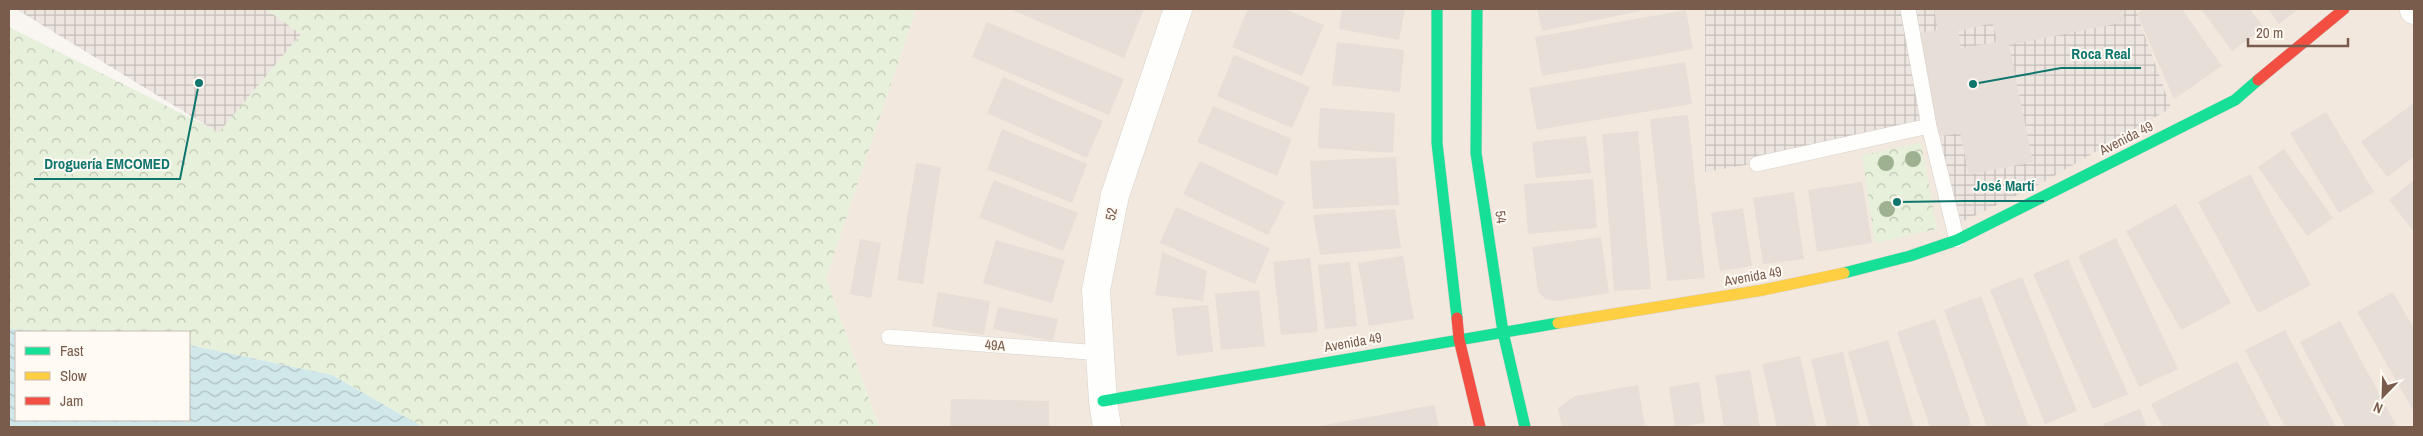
<svg xmlns="http://www.w3.org/2000/svg" width="2423" height="436" font-family="'Archivo Narrow',sans-serif">
  <defs>
    <pattern id="industrial-grid" width="8" height="8" patternUnits="userSpaceOnUse" patternTransform="scale(1.25)"><rect width="8" height="8" fill="#ede5e0"/><path d="M0 4h8M4 0v8" fill="none" stroke="#c5bdb8"/></pattern>
    <pattern id="forest-crowns" width="20" height="18" patternUnits="userSpaceOnUse" patternTransform="scale(1.25)"><rect width="20" height="18" fill="#e7f0db"/><path d="M2 6a3 3 0 1 1 6 0M12 15a3 3 0 1 1 6 0" fill="none" stroke="#c0c6b4"/></pattern>
    <pattern id="water-waves" width="16" height="10" patternUnits="userSpaceOnUse" patternTransform="scale(1.25)"><rect width="16" height="10" fill="#d0e8ea"/><path d="M0 5q4-4 8 0t8 0" fill="none" stroke="#aebfc0"/></pattern>
  </defs>
  <rect width="100%" height="100%" fill="#f9f5f0"/>
  <!-- residential -->
  <path fill="#f2e8de" d="M916 9H2414V427H879L826 278Z"/>
  <!-- industrial -->
  <path fill="url(#industrial-grid)" d="M16 9H266L301 34 219 133Z
    M1705 9H2135L2171 108 2040 184 1949 228 1923 134 1705 172Z"/>
  <!-- forest -->
  <path fill="url(#forest-crowns)" d="M266 9H916L826 278 879 427H423L332 375 189 345V332H57L9 329V27L219 132 301 34Z
    M1921 143 1937 229 1875 243 1862 155Z"/>
  <!-- water -->
  <path fill="url(#water-waves)" d="M9 329 57 332H16V420H189V345L332 375 423 427H9Z"/>
  <!-- building -->
  <path fill="#e6ded7" fill-rule="evenodd" d="M1015 9H1144L1124 58 1014 11Z
    M1248 9H1285L1324 25 1302 76 1232 47Z
    M1342 9H1405L1399 40 1339 29Z
    M1537 9H1641V11L1542 31Z
    M1934 9H2122L2125 22 2009 45 2033 162 1969 175 1960 133 1937 137 1916 34 1938 30ZM1993 23 1997 42 1961 48 1958 31Z
    M2144 9H2182L2222 66 2174 99 2137 14Z
    M2201 9H2250L2264 28 2232 51Z
    M2268 9H2299L2279 24Z
    M1686 10 1693 49 1542 76 1535 37Z
    M987 22 1124 79 1109 115 972 57Z
    M1337 42 1404 50 1400 92 1332 85Z
    M1234 55 1310 87 1292 128 1217 96Z
    M1685 62 1692 104 1537 130 1529 88Z
    M1003 77 1103 121 1087 158 987 113Z
    M2414 103V157L2387 177 2361 142Z
    M1213 106 1292 139 1277 176 1197 142Z
    M1320 108 1395 113 1393 153 1318 148Z
    M2326 112 2374 192 2339 213 2290 133Z
    M1688 115 1705 278 1667 281 1650 119Z
    M1002 129 1087 164 1072 203 987 169Z
    M1638 131 1651 289 1614 291 1602 134Z
    M1586 136 1591 173 1536 178 1532 142Z
    M2284 149 2333 218 2307 236 2258 167Z
    M1396 157 1399 205 1313 209 1310 161Z
    M1200 161 1285 202 1268 235 1183 194Z
    M916 163 941 167 923 284 897 280Z
    M2250 174 2311 285 2258 313 2198 202Z
    M1593 179 1597 228 1528 234 1524 184Z
    M994 180 1078 213 1063 251 979 217Z
    M2414 180V232L2389 200Z
    M1862 182 1872 243 1817 252 1808 190Z
    M1794 192 1804 259 1763 264 1753 198Z
    M2176 204 2231 303 2181 330 2126 231Z
    M1176 207 1270 248 1255 284 1160 243Z
    M1743 208 1752 266 1720 271 1711 213Z
    M1395 209 1401 248 1320 255 1313 215Z
    M1601 237 1609 293 1558 301 1545 299 1538 291 1532 247Z
    M2116 238 2178 369 2139 387 2078 256Z
    M860 239 881 243 871 298 850 294Z
    M996 240 1065 260 1052 303 983 283Z
    M1162 252 1207 271 1203 301 1155 295Z
    M1403 256 1414 319 1369 326 1358 263Z
    M1310 258 1318 332 1281 335 1273 262Z
    M2068 259 2128 394 2093 409 2033 274Z
    M1350 262 1357 326 1325 329 1318 265Z
    M2022 277 2077 411 2045 424 1990 290Z
    M1259 290 1265 346 1221 350 1215 294Z
    M938 292 990 301 984 335 932 326Z
    M2393 292 2414 329V412L2357 312Z
    M1981 296 2029 427H1987L1944 310Z
    M1208 305 1213 352 1177 356 1172 308Z
    M998 307 1058 319 1053 341 993 329Z
    M1935 319 1972 427H1930L1897 332Z
    M2340 321 2397 427H2345L2300 342Z
    M2285 330 2336 427H2285L2245 350Z
    M1888 340 1914 427H1870L1848 352Z
    M1843 352 1860 427H1827L1811 359Z
    M1800 356 1816 427H1777L1762 364Z
    M2237 361 2271 427H2163L2151 404Z
    M1750 370 1760 427H1724L1715 375Z
    M1699 382 1705 423 1675 427 1669 387Z
    M1638 385 1645 427H1562L1558 408 1575 396Z
    M951 399 1049 401V427H950Z
    M1434 405 1439 427H1320V426Z
    M2140 409 2147 427H2104L2103 424Z"/>
  <g fill="none" stroke-linecap="round" stroke-linejoin="round">
    <!-- lane casing -->
    <g stroke="#d7d1cb" stroke-width="16">
      <path id="lane" d="M1908 9 1929 126 1957 240
        M1757 164 1929 126
        M889 337 1101 353"/>
    </g>
    <!-- street casing -->
    <g stroke="#d7d1cb" stroke-width="29">
      <path id="street" d="M2414 9V10
        M1107 427 1103 401 1096 290 1115 195 1178 9"/>
    </g>
    <!-- fast casing -->
    <g stroke="#d9d2cb" stroke-width="12">
      <path id="fast" d="M1437 9V143L1457 318
        M1477 9 1476 153 1503 332 1525 427
        M1844 273 1910 256 1957 240 2235 100 2258 80
        M1103 401 1558 323"/>
    </g>
    <!-- slow casing -->
    <g stroke="#d9d2cb" stroke-width="12">
      <path id="slow" d="M1558 323 1763 290 1844 273"/>
    </g>
    <!-- jam casing -->
    <g stroke="#d9d2cb" stroke-width="12">
      <path id="jam" d="M2258 80 2344 9
        M1457 318 1459 339 1480 427"/>
    </g>
    <!-- lane -->
    <use href="#lane" stroke="#fefefd" stroke-width="15"/>
    <!-- street -->
    <use href="#street" stroke="#fefefd" stroke-width="28"/>
    <!-- fast -->
    <use href="#fast" stroke="#16e098" stroke-width="11"/>
    <!-- slow -->
    <use href="#slow" stroke="#ffcf43" stroke-width="11"/>
    <!-- jam -->
    <use href="#jam" stroke="#f24e42" stroke-width="11"/>
  </g>
  <!-- trees -->
  <g fill="#9eb190">
    <circle cx="1913" cy="159" r="8"/>
    <circle cx="1886" cy="163" r="8"/>
    <circle cx="1887" cy="209" r="8"/>
  </g>
  <g text-anchor="middle" dominant-baseline="central" stroke-width="4" stroke-linejoin="round" paint-order="stroke">
    <!-- street labels -->
    <g font-size="14" fill="#7a5c4d" stroke="#fffaf3">
      <text transform="translate(2126 138) rotate(-27)">Avenida 49</text>
      <text transform="translate(1111 214) rotate(-79)">52</text>
      <text transform="translate(1501 217) rotate(82)">54</text>
      <text transform="translate(1753 276) rotate(-10)">Avenida 49</text>
      <text transform="translate(1353 342) rotate(-10)">Avenida 49</text>
      <text transform="translate(995 345) rotate(4)">49A</text>
    </g>
  </g>
  <!-- callouts -->
  <path fill="none" stroke="#0f766e" stroke-width="2" d="M1973 84L2061 68H2141M199 83L180 179H34M1897 202L1964 201H2044"/>
  <g fill="#0f766e" stroke="#fffaf3" stroke-width="2">
    <circle cx="1973" cy="84" r="5"/>
    <circle cx="199" cy="83" r="5"/>
    <circle cx="1897" cy="202" r="5"/>
  </g>
  <g font-size="15" text-anchor="middle" font-weight="bold" fill="#0f766e" stroke="#fffaf3" stroke-width="4" stroke-linejoin="round" paint-order="stroke">
    <text x="2101" y="59">Roca Real</text>
    <text x="107" y="169">Droguería EMCOMED</text>
    <text x="2004" y="191">José Martí</text>
  </g>
  <!-- border -->
  <rect width="2423" height="436" fill="none" stroke="#7a5c4d" stroke-width="20"/>
  <!-- legend -->
  <rect x="15" y="331" width="175" height="90" fill="#fffaf3" stroke="#cabbb1"/>
  <rect x="25" y="347" width="25" height="8" fill="#16e098" stroke="#cabbb1"/>
  <text x="60" y="356" font-size="15" fill="#7a5c4d">Fast</text>
  <rect x="25" y="372" width="25" height="8" fill="#ffcf43" stroke="#cabbb1"/>
  <text x="60" y="381" font-size="15" fill="#7a5c4d">Slow</text>
  <rect x="25" y="397" width="25" height="8" fill="#f24e42" stroke="#cabbb1"/>
  <text x="60" y="406" font-size="15" fill="#7a5c4d">Jam</text>
  <!-- north arrow -->
  <g transform="translate(2383 396) rotate(203)" stroke="#fffaf3" stroke-width="4" paint-order="stroke">
  <path d="M0-4L9 19L0 12L-9 19Z" fill="#7a5c4d"/>
  <text y="-8" font-size="14" font-weight="bold" text-anchor="middle" fill="#7a5c4d">N</text>
  </g>
  <!-- scale -->
  <path d="M2248 38v8h100v-8" fill="none" stroke="#7a5c4d" stroke-width="2.5"/>
  <text x="2256" y="38" font-size="15" fill="#7a5c4d" stroke="#fffaf3" stroke-width="4" paint-order="stroke">20 m</text>
</svg>
